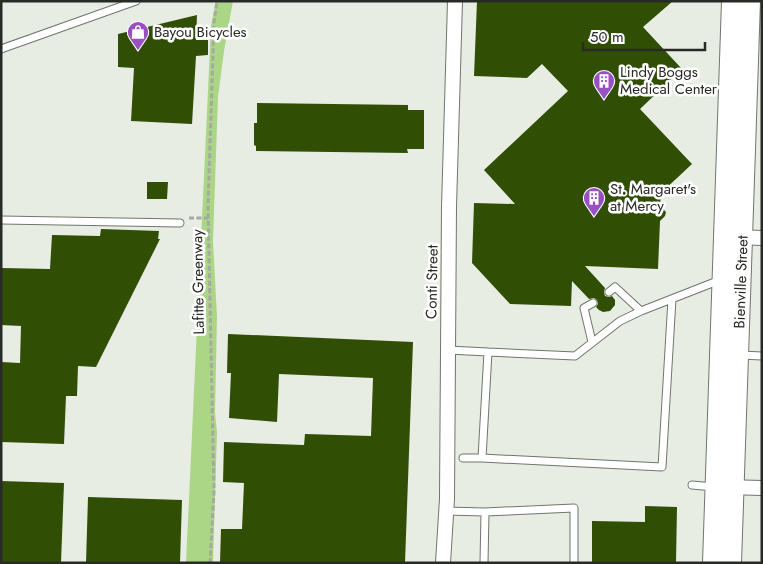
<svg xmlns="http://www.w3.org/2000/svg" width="763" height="564" font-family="Jost,sans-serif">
  <rect width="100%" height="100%" fill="#e7ede3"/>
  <!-- green -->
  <path fill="#abd686" d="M216 1H233L224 51 218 97 213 241 217 317 215 413 217 432 213 563H186L211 26Z"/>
  <!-- building -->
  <path fill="#304f05" d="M477 1H673L643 27 682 69 640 109 692 164 661 193 660 206 666 212 665 216 660 221 658 269 585 266 605 288 604 292 605 296 609 297 612 296 615 300V305L610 311 603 312 599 310 596 307 598 304 597 300 594 298 589 299 572 281 571 306 510 304 472 263 474 203 515 204 484 170 568 91 542 64 527 78 474 76Z
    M197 15 196 40H208V55L196 56 192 124 131 121 134 68 118 67V34Z
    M257 103 408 105V110H424V149H407L408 153 256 151V146L254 145V123H257Z
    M147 182H168L167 199H147Z
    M101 229 159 231 158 239H160L96 367 78 366 77 396H66L64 444 1 442V362L20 363 21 326 1 325V268L50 269 52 235 100 236Z
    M228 334 413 342 405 563H220L221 529H242L244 483 223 482 224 442 304 445 305 434 371 436 373 378 279 374 277 422 229 418 231 373H227Z
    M1 481 64 483 61 563H1Z
    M88 497 182 500 180 563H86Z
    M645 506 677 507 676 563H592V521L645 522Z"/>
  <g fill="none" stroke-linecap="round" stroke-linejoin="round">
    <!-- lane casing -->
    <g stroke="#71756d" stroke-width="9">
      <path id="lane" d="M1 49 136 1
        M1 220 180 223
        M609 292 615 287 641 311
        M672 299 662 467 482 458 488 352 575 356 620 321 641 311 720 280
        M592 342 584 308 593 303
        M448 350 488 352
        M740 355 762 356
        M463 458H482
        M692 485 714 487
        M446 511 485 512 574 508V563
        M484 563 485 512"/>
    </g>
    <!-- street casing -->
    <g stroke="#71756d" stroke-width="16">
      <path id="street" d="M735 237 762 238
        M725 487 762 488
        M443 563 447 499 449 207 455 1"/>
    </g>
    <!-- secondary casing -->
    <g stroke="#71756d" stroke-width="22">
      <path id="secondary" d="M713 563 732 1
        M731 563 750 1"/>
    </g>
    <!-- path -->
    <path stroke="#a5a9a2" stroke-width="3" stroke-dasharray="5 2.5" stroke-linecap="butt" d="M189 218H208
      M210 563 214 491 208 207 214 22 217 1"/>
    <!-- lane -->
    <use href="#lane" stroke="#fff" stroke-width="7"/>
    <!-- street -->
    <use href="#street" stroke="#fff" stroke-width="14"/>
    <!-- secondary -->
    <use href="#secondary" stroke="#fff" stroke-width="20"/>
  </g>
  <!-- icons -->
  <defs>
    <g id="shop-pin" transform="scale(1.125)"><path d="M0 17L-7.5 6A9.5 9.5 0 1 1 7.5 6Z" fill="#9950c3" stroke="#fff"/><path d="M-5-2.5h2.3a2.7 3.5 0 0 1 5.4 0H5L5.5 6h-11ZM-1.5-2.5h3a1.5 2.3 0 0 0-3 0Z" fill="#fff"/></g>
    <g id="building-pin" transform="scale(1.125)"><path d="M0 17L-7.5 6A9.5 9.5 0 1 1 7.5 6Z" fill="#9950c3" stroke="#fff"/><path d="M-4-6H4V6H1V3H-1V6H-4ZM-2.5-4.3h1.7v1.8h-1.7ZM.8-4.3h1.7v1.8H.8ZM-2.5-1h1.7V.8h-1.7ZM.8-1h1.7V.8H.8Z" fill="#fff"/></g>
  </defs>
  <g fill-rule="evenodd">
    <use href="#shop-pin" x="138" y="32"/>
    <use href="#building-pin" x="604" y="81"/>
    <use href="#building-pin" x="594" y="198"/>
  </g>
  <g text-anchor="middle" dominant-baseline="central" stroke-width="5" stroke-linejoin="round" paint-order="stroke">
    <!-- poi labels -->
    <g font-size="15" fill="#282a26" stroke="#fff" text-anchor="start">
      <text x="154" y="32">Bayou Bicycles</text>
      <text x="620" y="72">Lindy Boggs<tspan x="620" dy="17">Medical Center</tspan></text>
      <text x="610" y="189">St. Margaret's<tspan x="610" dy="17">at Mercy</tspan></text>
    </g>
    <!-- street labels -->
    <g font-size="15" fill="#282a26" stroke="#fff">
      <text transform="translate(198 282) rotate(-91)">Lafitte Greenway</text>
      <text transform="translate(432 282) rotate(-89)">Conti Street</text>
      <text transform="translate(741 282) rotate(-88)">Bienville Street</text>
    </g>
  </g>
  <!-- border -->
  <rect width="763" height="564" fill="none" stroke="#282a26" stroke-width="5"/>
  <!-- scale -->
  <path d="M583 42v8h122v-8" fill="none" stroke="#282a26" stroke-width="2.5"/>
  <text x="590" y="42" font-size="15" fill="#282a26" stroke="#ffffff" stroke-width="4" paint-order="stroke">50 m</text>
</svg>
